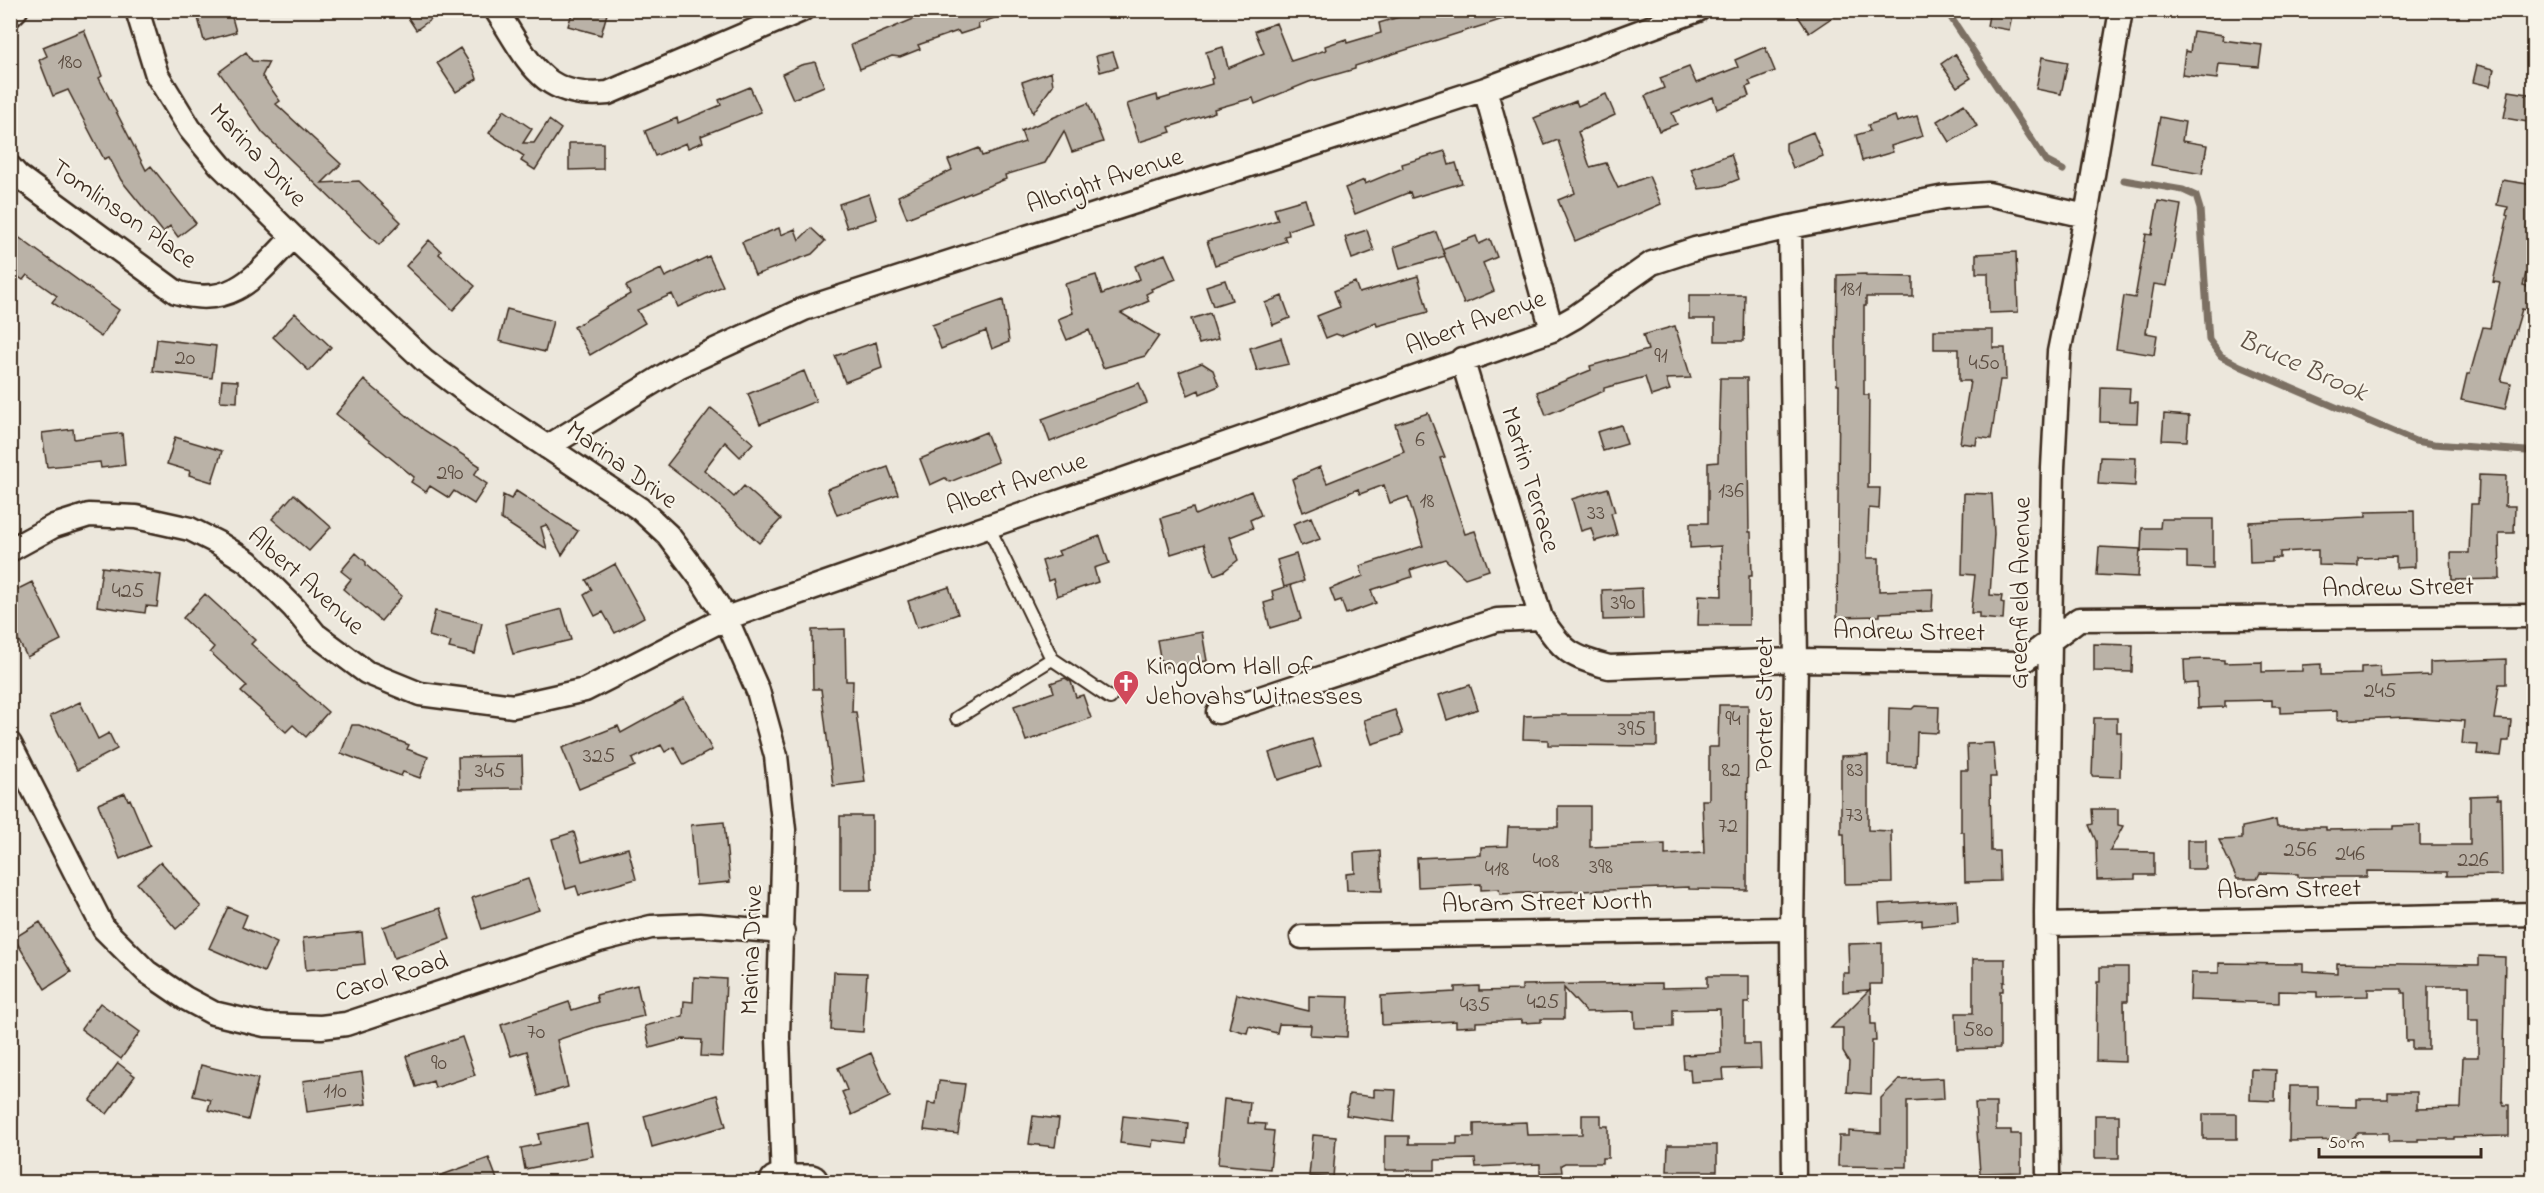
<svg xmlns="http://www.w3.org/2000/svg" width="2544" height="1193" font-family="'Indie Flower',sans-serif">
  <rect width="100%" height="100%" fill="#ece7dc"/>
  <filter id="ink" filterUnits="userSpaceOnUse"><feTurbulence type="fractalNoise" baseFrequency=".0167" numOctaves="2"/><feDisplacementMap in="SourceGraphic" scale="12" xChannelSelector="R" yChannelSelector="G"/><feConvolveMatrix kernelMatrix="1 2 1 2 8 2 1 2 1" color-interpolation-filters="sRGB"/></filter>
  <g filter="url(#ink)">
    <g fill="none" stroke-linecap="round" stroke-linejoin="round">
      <!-- stream -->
      <path stroke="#7c7064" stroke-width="7" d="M1946 10 2046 161 2063 170
        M2124 180 2183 190 2196 196 2200 209 2209 340 2221 356 2240 366 2415 441 2434 444 2526 451"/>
    </g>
    <!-- building -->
    <path fill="#bab2a7" stroke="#3b2a1e" stroke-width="1.5" d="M196 10H230L236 32 204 41Z
      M403 10H444L416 30Z
      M573 10H608L601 35 568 26Z
      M935 10H1008V13L978 24 979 28 960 34 958 31 918 45 920 49 900 57 892 56 860 69 851 45Z
      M1411 10H1518L1519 14 1355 66V69L1309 82 1255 104 1253 98 1214 109 1215 112 1169 127 1171 132 1139 142 1127 104 1157 95 1158 100 1212 84 1211 79 1213 78 1206 52 1223 47 1228 68 1264 53 1255 31 1276 23 1291 61 1326 50 1325 46 1346 39 1347 43 1381 33 1379 23 1412 13Z
      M1794 10H1843L1809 33Z
      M1990 10H2013L2009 30 1987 26Z
      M84 30 102 76 99 78 146 170 151 166 196 223 178 237 170 226 163 232 121 180 109 157 104 159 68 90 53 96 39 60 47 56 43 47Z
      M2193 31 2223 35 2222 40 2262 45 2259 67 2219 64 2217 79 2182 75 2185 51 2190 52Z
      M1765 47 1775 71 1749 81 1751 85 1746 87 1749 96 1717 109 1713 97 1672 113 1677 124 1659 131 1645 96 1664 88 1660 78 1689 67 1696 83 1738 67 1735 60Z
      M460 48 474 70 477 79 456 92 437 63Z
      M246 52 252 61 269 62 262 76 280 101 276 104 341 164 322 183 359 181 401 222 379 245 263 133 219 72Z
      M1113 52 1118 67 1100 72 1096 56Z
      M1955 54 1971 78 1957 87 1941 64Z
      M2042 57 2068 62 2061 94 2036 89Z
      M815 62 824 86 793 99 782 74 801 65Z
      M2477 65 2494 69 2490 86 2473 82Z
      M1051 72 1053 85 1033 113 1022 82Z
      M750 87 761 112 701 136 703 142 688 148 686 143 655 156 645 131 677 118 678 123 721 105 719 100Z
      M2509 91 2534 95V123L2504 118Z
      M1606 94 1615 115 1578 132 1590 167 1606 163 1618 188 1649 176 1661 204 1575 241 1558 200 1575 193 1558 140 1545 145 1534 118 1576 101 1578 106Z
      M1088 103 1103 142 1072 152 1064 131 1045 163 1005 175 1006 179 907 218 898 196 952 170 948 160 979 148 982 156 1025 142 1021 131Z
      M1964 104 1977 126 1950 142 1937 121Z
      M504 110 532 129 523 143H534L549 120 561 129 535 170 521 161 524 156 489 133Z
      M1895 116 1897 122 1917 116 1923 136 1891 146 1893 152 1862 161 1856 135 1870 131 1868 125Z
      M2160 117 2185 122 2182 141 2207 145 2202 174 2151 165Z
      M1813 132 1823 156 1793 168 1786 150V143Z
      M569 143H603V169L569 170Z
      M1445 151 1449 165 1456 163 1462 183 1412 198 1410 192 1355 214 1345 188 1364 180 1365 184 1403 168 1402 164Z
      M1731 154 1739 179 1722 186 1699 189 1691 169Z
      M2502 180 2534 185V243L2523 285 2534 288V312L2522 309 2501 381 2511 383 2505 409 2461 400 2467 374H2470L2483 327 2490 328 2500 283 2493 282 2508 216 2506 215 2508 207 2497 205Z
      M869 194 877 219 847 228 839 204Z
      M1305 199 1312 222 1288 230 1289 235 1284 236 1286 241 1215 265 1207 241 1278 220 1274 208Z
      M2158 201 2181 205 2167 286 2154 284 2146 333 2157 335 2154 355 2116 349 2124 296 2135 298 2146 234 2152 235Z
      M779 228 781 235 795 229 799 240 811 228 825 241 812 254 755 275 742 242Z
      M1367 230 1374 251 1352 259 1345 237Z
      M10 231 119 310 101 337 52 302 57 296 27 275 23 280 10 271Z
      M1436 232 1445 256 1400 269 1394 247Z
      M1476 236 1479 244 1490 239 1497 257 1483 263 1494 291 1464 304 1442 249Z
      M429 240 441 251 439 254 475 286 453 310 406 266Z
      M2016 252 2018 312 1989 313 1988 273H1976V254Z
      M1165 254 1176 279 1151 289 1152 291 1146 294 1149 301 1121 313 1159 336 1145 356 1103 368 1089 330 1067 340 1058 319 1073 313 1065 284 1096 275 1102 294 1140 279 1135 266Z
      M709 256 723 286 678 307 672 294 637 310 645 323 590 355 574 327 630 294 626 286 661 269 665 277Z
      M1866 274V276L1913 277V297H1866V306H1864V395H1869L1868 488H1880L1879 509 1869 508 1867 558H1879V591L1933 589 1932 611 1880 613V616L1837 617 1839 385H1837L1836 348 1837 275Z
      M1418 276 1428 312 1377 326 1376 322 1341 336 1336 334 1326 338 1317 316 1340 307 1334 291 1355 282 1359 293Z
      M1225 280 1232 300 1213 306 1206 286Z
      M1689 295H1745L1744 341H1715V319H1689Z
      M1282 296 1290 318 1273 325 1265 303Z
      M1003 300 1009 342 992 349 986 331 941 349 932 325Z
      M507 309 553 321 545 352 499 341Z
      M295 313 331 347 309 371 273 337Z
      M1210 313 1218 339 1199 344 1191 319Z
      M1675 326 1691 378 1666 379 1670 390 1651 396 1645 377 1604 388V391L1546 415 1537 392 1591 370 1590 366 1648 350 1643 335Z
      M1934 330H1993V348H2005L2006 380H2000L1991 439 1977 437 1976 445 1960 443 1970 381H1959V349H1934Z
      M1281 338 1289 364 1257 371 1250 348Z
      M157 339 216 346 212 378 153 371Z
      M876 342 882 368 845 382 835 356Z
      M1202 363 1213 370 1219 386 1200 394 1199 390 1188 395 1179 372Z
      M804 371 816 401 760 424 748 394Z
      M1720 378H1747L1749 532H1751L1752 576H1749V625H1698L1699 595 1722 596 1721 546 1690 548V523H1708V463L1718 462Z
      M222 380 238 381 237 402 220 401Z
      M364 380 424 430 480 466 474 475 487 484 474 504 454 491 449 498 430 486 426 492 411 482 414 477 336 414Z
      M1139 383 1147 403 1050 442 1042 419Z
      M2101 387 2130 388 2129 402H2138L2137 423 2100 422Z
      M711 408 753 443 740 457 725 442 704 470 734 497 744 486 781 519 759 543 715 502 667 465Z
      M1428 413 1445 457 1440 458 1465 534 1475 531 1489 570 1465 578 1445 559 1410 570 1412 577 1371 590 1376 603 1346 614 1341 600 1335 602 1330 589 1363 576 1360 566 1423 546 1408 497 1390 503 1384 485 1360 494 1358 489 1303 512 1292 479 1320 467 1327 483 1404 452 1395 424Z
      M2164 414 2189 416 2187 441 2162 440Z
      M1621 425 1627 444 1603 451 1597 432Z
      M73 429 74 439 122 433 125 465 101 468 100 462 47 467 42 433Z
      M986 432 998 462 950 482 945 478 930 485 920 459Z
      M175 437 222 451 212 482 189 475 190 471 167 464Z
      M2100 457 2136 458 2135 486 2098 484Z
      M888 467 898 494 837 515 827 489Z
      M2479 475 2506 476 2505 506H2515L2514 533H2499L2500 579 2452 580 2451 553H2469L2471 504H2478Z
      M1608 488 1615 512 1611 513 1617 535 1595 541 1591 528 1581 531 1572 499Z
      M516 491 578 531 562 555 546 525 541 527 547 549 501 519 503 495 511 499Z
      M1251 491 1261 515 1250 520 1253 528 1230 537 1238 560 1224 571 1214 575 1204 544 1171 554 1161 518 1193 508 1195 515Z
      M1964 493 1992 494 1994 534 1990 595 2002 596 2001 602 2004 603 2003 620 1979 618V613H1971L1975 575 1962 574Z
      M294 494 331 527 309 551 272 519Z
      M2414 511 2415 567 2396 568V557L2358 558V566L2318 565V550L2280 552V558H2272V562L2250 563 2249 522 2366 517V512Z
      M1311 517 1320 539 1301 546 1293 524Z
      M2161 519H2213V569L2187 568V552L2141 551 2142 528H2160Z
      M1100 536 1109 563 1094 568 1098 582 1057 596 1053 579 1048 581 1042 561 1060 555 1058 551Z
      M2099 547 2140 549 2138 577 2097 575Z
      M356 553 366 562V565L402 596 381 621 343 589 351 579 341 571Z
      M1296 554 1304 581 1284 587 1277 560Z
      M615 564 644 617 615 633 603 612 595 616 584 595 592 590 586 580Z
      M102 567 161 575 157 607 146 606 145 613 97 606Z
      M32 582 61 640 27 657 10 624V593Z
      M1291 585 1301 619 1270 628 1264 603 1274 600 1272 591Z
      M949 587 958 614 917 628 908 601Z
      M1642 588 1643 619 1603 620 1602 590Z
      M205 594 255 640 251 644 328 712 306 737 293 725 286 732 241 692 247 686 210 652 214 647 183 618Z
      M562 609 571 640 513 654 505 624Z
      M435 611 482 623 475 654 449 648 451 642 429 636Z
      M845 629 846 681H853L852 712H856L865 782 833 786 821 689H813L812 630Z
      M1202 632 1207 661 1162 668 1157 640Z
      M2094 644 2133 645 2132 672 2094 671Z
      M2205 659 2224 660V663L2262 662V672L2302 671V665L2321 664V675L2361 674V667L2380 666 2381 677 2430 675V662L2506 659V684H2499L2494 719 2511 720 2509 741H2503L2501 756 2477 754 2478 745 2462 744 2464 721 2406 717 2337 720V711L2280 713V706H2272V700L2225 701V707L2198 708 2197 683 2185 684 2184 660Z
      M1065 678 1071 682 1076 697 1083 695 1091 718 1026 741 1014 706 1054 692 1051 683Z
      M1470 685 1478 709 1447 720 1439 695Z
      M684 698 712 750 684 765 674 747 665 752 661 745 632 759 635 766 579 789 562 748 618 726 621 733Z
      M80 702 98 739 109 733 117 749 77 770 50 716Z
      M1719 705H1748L1747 890 1689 889V887L1500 894 1499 889 1481 890V884L1418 887 1417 858 1481 855V847L1507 846 1508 827H1558V806H1590V847L1665 844V855L1704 853 1702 800H1709V747H1718Z
      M1915 706 1939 707 1938 733 1917 732 1916 766 1888 765 1889 708 1912 709Z
      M1395 710 1403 734 1372 744 1364 720Z
      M1548 715H1657V746L1548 745V740L1523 739 1524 716Z
      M2094 718H2117V732H2121L2120 777 2092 776Z
      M352 725H359L409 745 407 749 428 757 420 778 403 772 401 776 341 753Z
      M1312 739 1321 766 1278 780 1269 753Z
      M1993 743 1996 777H1990L1991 851H1999L2000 881 1965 882 1964 832H1961V770H1968L1967 744Z
      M1868 755V830L1891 831 1892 883 1845 884 1844 834H1841V756Z
      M522 756 523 788 459 789 458 757Z
      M125 793 128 800 130 799 150 846 120 859 98 804Z
      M2497 795V799H2501L2502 875 2447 876V872L2367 871V877H2298V874L2260 873 2257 879H2237L2219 840 2242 839V827L2276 820 2277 827H2326V830L2393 829V826L2420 825V845H2470V796Z
      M2092 809H2118V825L2123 826 2110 851 2154 852V875H2135V879L2097 880 2096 841 2089 825 2093 824Z
      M840 816H872V890H840Z
      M724 822 730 882 696 885 691 825Z
      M574 832 582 861 628 848 636 879 579 895 576 886 566 889 552 839Z
      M2187 840H2206V869H2187Z
      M1380 851 1382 891 1347 890 1346 874 1355 873 1354 853Z
      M161 862 201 907 176 929 137 883Z
      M528 879 539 910 482 929 472 898Z
      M1957 900 1958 922 1922 926V920L1880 923 1879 904Z
      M228 907 247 915 242 927 277 943 264 972 209 948Z
      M440 908 450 939 394 958 383 927Z
      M40 922 71 972 45 989 14 938Z
      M362 932 365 964 306 970 303 938Z
      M1882 943V984H1870L1871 1024H1875L1876 1041H1872L1871 1094 1847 1092 1849 1062 1843 1052V1028H1831L1869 990 1843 992V973H1849L1848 944Z
      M2479 956 2505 957 2502 1100 2504 1105H2509V1136L2454 1137V1139H2418V1142H2389V1133H2358L2351 1140 2289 1141 2290 1086H2318V1106L2357 1107V1099H2388V1092H2417V1109L2461 1108 2463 1057H2478V1020H2469V986H2428V1049H2412V1041H2406L2405 993H2402V989H2368V996L2317 997V992L2279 991V1003L2190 1000 2191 973H2219V963L2303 964V971L2337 973V963L2479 965Z
      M1973 959H2005V982H2003V991H2000V1048L1957 1049 1956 1013H1973Z
      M2100 967H2128V1001H2124L2125 1062 2096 1061 2097 982H2100Z
      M834 972 867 973 863 1032 831 1030Z
      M1707 976H1749V1003H1744V1044H1760L1761 1068 1723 1069 1724 1080 1691 1082 1690 1069H1684L1683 1055 1721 1053 1720 1009 1673 1010V1027L1635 1028 1634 1011 1586 1012 1564 988V1019H1541V1022L1522 1023V1020L1476 1022V1026L1456 1027V1021L1382 1025 1381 996 1455 992V987L1479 986V991L1522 990V985L1662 983V988L1707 987Z
      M694 977 726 979 723 1057 701 1056 702 1040 683 1039 650 1048 645 1026 683 1016 684 1001 693 1002Z
      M637 985 644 1016 596 1027 557 1040 568 1087 538 1096 527 1051 511 1056 501 1025 569 1002 572 1010 598 1002 596 995Z
      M1237 994 1309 1011V996L1349 997 1347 1037 1310 1035 1311 1025 1279 1024 1277 1033 1249 1026 1247 1033 1229 1028Z
      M100 1003 140 1032 121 1059 81 1029Z
      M462 1037 475 1075 435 1088 433 1081 416 1087 406 1056Z
      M871 1053 890 1097 852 1115 842 1092 847 1090 838 1068Z
      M118 1063 135 1076 107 1114 90 1101Z
      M201 1065 258 1079 248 1120 208 1110 211 1100 193 1096Z
      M2251 1069 2276 1070 2275 1101 2250 1100Z
      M362 1072 366 1104 307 1112 303 1081Z
      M1943 1078 1944 1099 1907 1101V1167L1838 1166 1839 1136H1849V1131L1881 1133V1098L1899 1080Z
      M939 1081 965 1084 958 1134 924 1130 928 1103 936 1104Z
      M1374 1089 1396 1090 1394 1122 1346 1115 1349 1094 1374 1097Z
      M717 1095 726 1126 652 1147 644 1116Z
      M1224 1099 1250 1102 1248 1123 1266 1124 1265 1130 1274 1131 1270 1169 1218 1164Z
      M1975 1103H1996V1130H2011V1134H2021V1172L1980 1173Z
      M2203 1114H2237V1139H2203Z
      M1582 1115H1601V1126H1608V1158H1602V1163H1565L1561 1165 1562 1172 1540 1173V1164L1476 1167 1475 1159 1435 1160V1170H1385V1136H1409V1144H1457V1137H1474V1124L1526 1122 1527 1135 1582 1134Z
      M2095 1115H2119V1158H2095Z
      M1033 1116 1059 1119 1055 1147 1029 1144Z
      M1123 1116 1188 1123 1186 1144 1153 1140 1152 1147 1120 1143Z
      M587 1124 593 1156 525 1169 521 1148 540 1144 538 1134Z
      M1313 1135 1336 1137 1333 1178 1309 1176Z
      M1668 1145H1717V1171H1667Z
      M489 1158 498 1182H429L428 1180Z"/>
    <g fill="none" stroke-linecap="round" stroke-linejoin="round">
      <!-- lane casing -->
      <g stroke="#3b2a1e" stroke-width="16">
        <path id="lane" d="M1052 659 1110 698
          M957 718 1052 659 988 526"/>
      </g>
      <!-- street casing -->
      <g stroke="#3b2a1e" stroke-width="27">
        <path id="street" d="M137 10 157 75 190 129 220 165 293 237 424 360 477 400 640 509 668 535 699 576 726 618 758 691 776 756 784 830 778 1037 783 1182
          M496 10C528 59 541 100 608 93L802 10
          M10 16 16 10
          M1485 89 1552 330
          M10 167 18 176 176 292C233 310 257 274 293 237
          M1790 227 1796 660 1792 929 1794 1182
          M1462 359 1541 618C1563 651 1570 657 1609 667L1796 660 2021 663 2079 619 2534 616
          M547 447 678 367 804 309 1485 89 1698 10
          M10 550 54 526 89 515 136 517 190 529 218 543 248 562 294 608 315 634 366 672 420 694 513 706 585 690 726 618 1552 330 1575 317 1652 263 1695 249 1790 227 1945 197 1988 194 2086 216
          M1218 712 1497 620 1541 618
          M10 744 104 929 147 972 185 998 213 1013 265 1025 321 1027 346 1024 599 940 651 927 699 925 783 932
          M2046 925 2534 914
          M1302 937 1792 929
          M2048 1182 2046 913 2050 639 2053 468 2059 352 2086 216 2121 10"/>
      </g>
      <!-- secondary casing -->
      <g stroke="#3b2a1e" stroke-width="38">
        <path id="secondary" d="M777 1182H811"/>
      </g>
      <!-- lane -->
      <use href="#lane" stroke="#f7f3e8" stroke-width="12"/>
      <!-- street -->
      <use href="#street" stroke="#f7f3e8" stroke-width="22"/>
      <!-- secondary -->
      <use href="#secondary" stroke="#f7f3e8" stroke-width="33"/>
    </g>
  </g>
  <!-- icons -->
  <defs>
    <g id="church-pin" transform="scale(1.35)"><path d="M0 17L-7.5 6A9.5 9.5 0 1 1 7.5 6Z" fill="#d1495b" stroke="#f7f3e8"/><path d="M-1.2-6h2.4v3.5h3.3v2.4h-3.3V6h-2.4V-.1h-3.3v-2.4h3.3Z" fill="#fff"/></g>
  </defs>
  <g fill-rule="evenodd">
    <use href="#church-pin" x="1126" y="683"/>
  </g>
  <g text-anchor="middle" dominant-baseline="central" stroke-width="4.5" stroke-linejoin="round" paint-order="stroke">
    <!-- number labels -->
    <g font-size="22" fill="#5b4c40">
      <text x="70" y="63">180</text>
      <text x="1851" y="290">181</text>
      <text x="1661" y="357">91</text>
      <text x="185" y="359">20</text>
      <text x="1984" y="364">450</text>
      <text x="1420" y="441">6</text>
      <text x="450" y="474">290</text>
      <text x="1731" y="492">136</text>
      <text x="1427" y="502">18</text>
      <text x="1596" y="514">33</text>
      <text x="128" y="592">425</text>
      <text x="1623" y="604">390</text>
      <text x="2380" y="692">245</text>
      <text x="1733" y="720">94</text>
      <text x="1632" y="730">395</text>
      <text x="599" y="757">325</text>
      <text x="1731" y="771">82</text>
      <text x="1855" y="771">83</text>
      <text x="490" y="772">345</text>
      <text x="1854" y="816">73</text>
      <text x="1728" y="827">72</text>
      <text x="2300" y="851">256</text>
      <text x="2350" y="855">246</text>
      <text x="2473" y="861">226</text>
      <text x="1546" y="862">408</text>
      <text x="1601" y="868">398</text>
      <text x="1497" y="870">418</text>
      <text x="1543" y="1003">425</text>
      <text x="1475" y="1006">435</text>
      <text x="1978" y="1031">580</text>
      <text x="536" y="1033">70</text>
      <text x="439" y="1064">90</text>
      <text x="335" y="1092">110</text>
    </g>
    <!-- street labels -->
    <g font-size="26" fill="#3b2a1e" stroke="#f7f3e8">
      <text transform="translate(257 156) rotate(47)">Marina Drive</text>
      <text transform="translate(1105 182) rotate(-18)">Albright Avenue</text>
      <text transform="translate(123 215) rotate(35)">Tomlinson Place</text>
      <text transform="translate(1476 324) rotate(-20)">Albert Avenue</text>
      <text transform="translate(621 466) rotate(36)">Marina Drive</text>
      <text transform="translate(1529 480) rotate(73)">Martin Terrace</text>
      <text transform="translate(1017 485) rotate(-19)">Albert Avenue</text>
      <text transform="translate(305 582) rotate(42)">Albert Avenue</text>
      <text transform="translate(2398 589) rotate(-1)">Andrew Street</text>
      <text transform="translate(2022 593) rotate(-89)">Greenfield Avenue</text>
      <text transform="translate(1909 633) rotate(1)">Andrew Street</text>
      <text transform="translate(1766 704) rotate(-90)">Porter Street</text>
      <text transform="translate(2289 891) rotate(-1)">Abram Street</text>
      <text transform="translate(1547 904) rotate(-1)">Abram Street North</text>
      <text transform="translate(753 950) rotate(-88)">Marina Drive</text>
      <text transform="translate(392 978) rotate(-17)">Carol Road</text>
    </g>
    <!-- poi labels -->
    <g font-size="26" fill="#3b2a1e" stroke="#f7f3e8" text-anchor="start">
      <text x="1146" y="668">Kingdom Hall of<tspan x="1146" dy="30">Jehovahs Witnesses</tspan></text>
    </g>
    <!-- water labels -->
    <g font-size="27" font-style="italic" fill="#615347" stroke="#f7f3e8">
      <text transform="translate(2302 367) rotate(24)">Bruce Brook</text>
    </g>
  </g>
  <!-- margin -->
  <rect width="2544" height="1193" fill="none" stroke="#f7f3e8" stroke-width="36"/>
  <rect x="18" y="18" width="2508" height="1157" fill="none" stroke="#3b2a1e" stroke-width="2" filter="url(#ink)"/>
  <!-- scale -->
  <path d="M2319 1148v9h162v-9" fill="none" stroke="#3b2a1e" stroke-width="3"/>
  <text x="2328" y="1148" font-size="18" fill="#3b2a1e" stroke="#f7f3e8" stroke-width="4.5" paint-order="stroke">50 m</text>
</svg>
